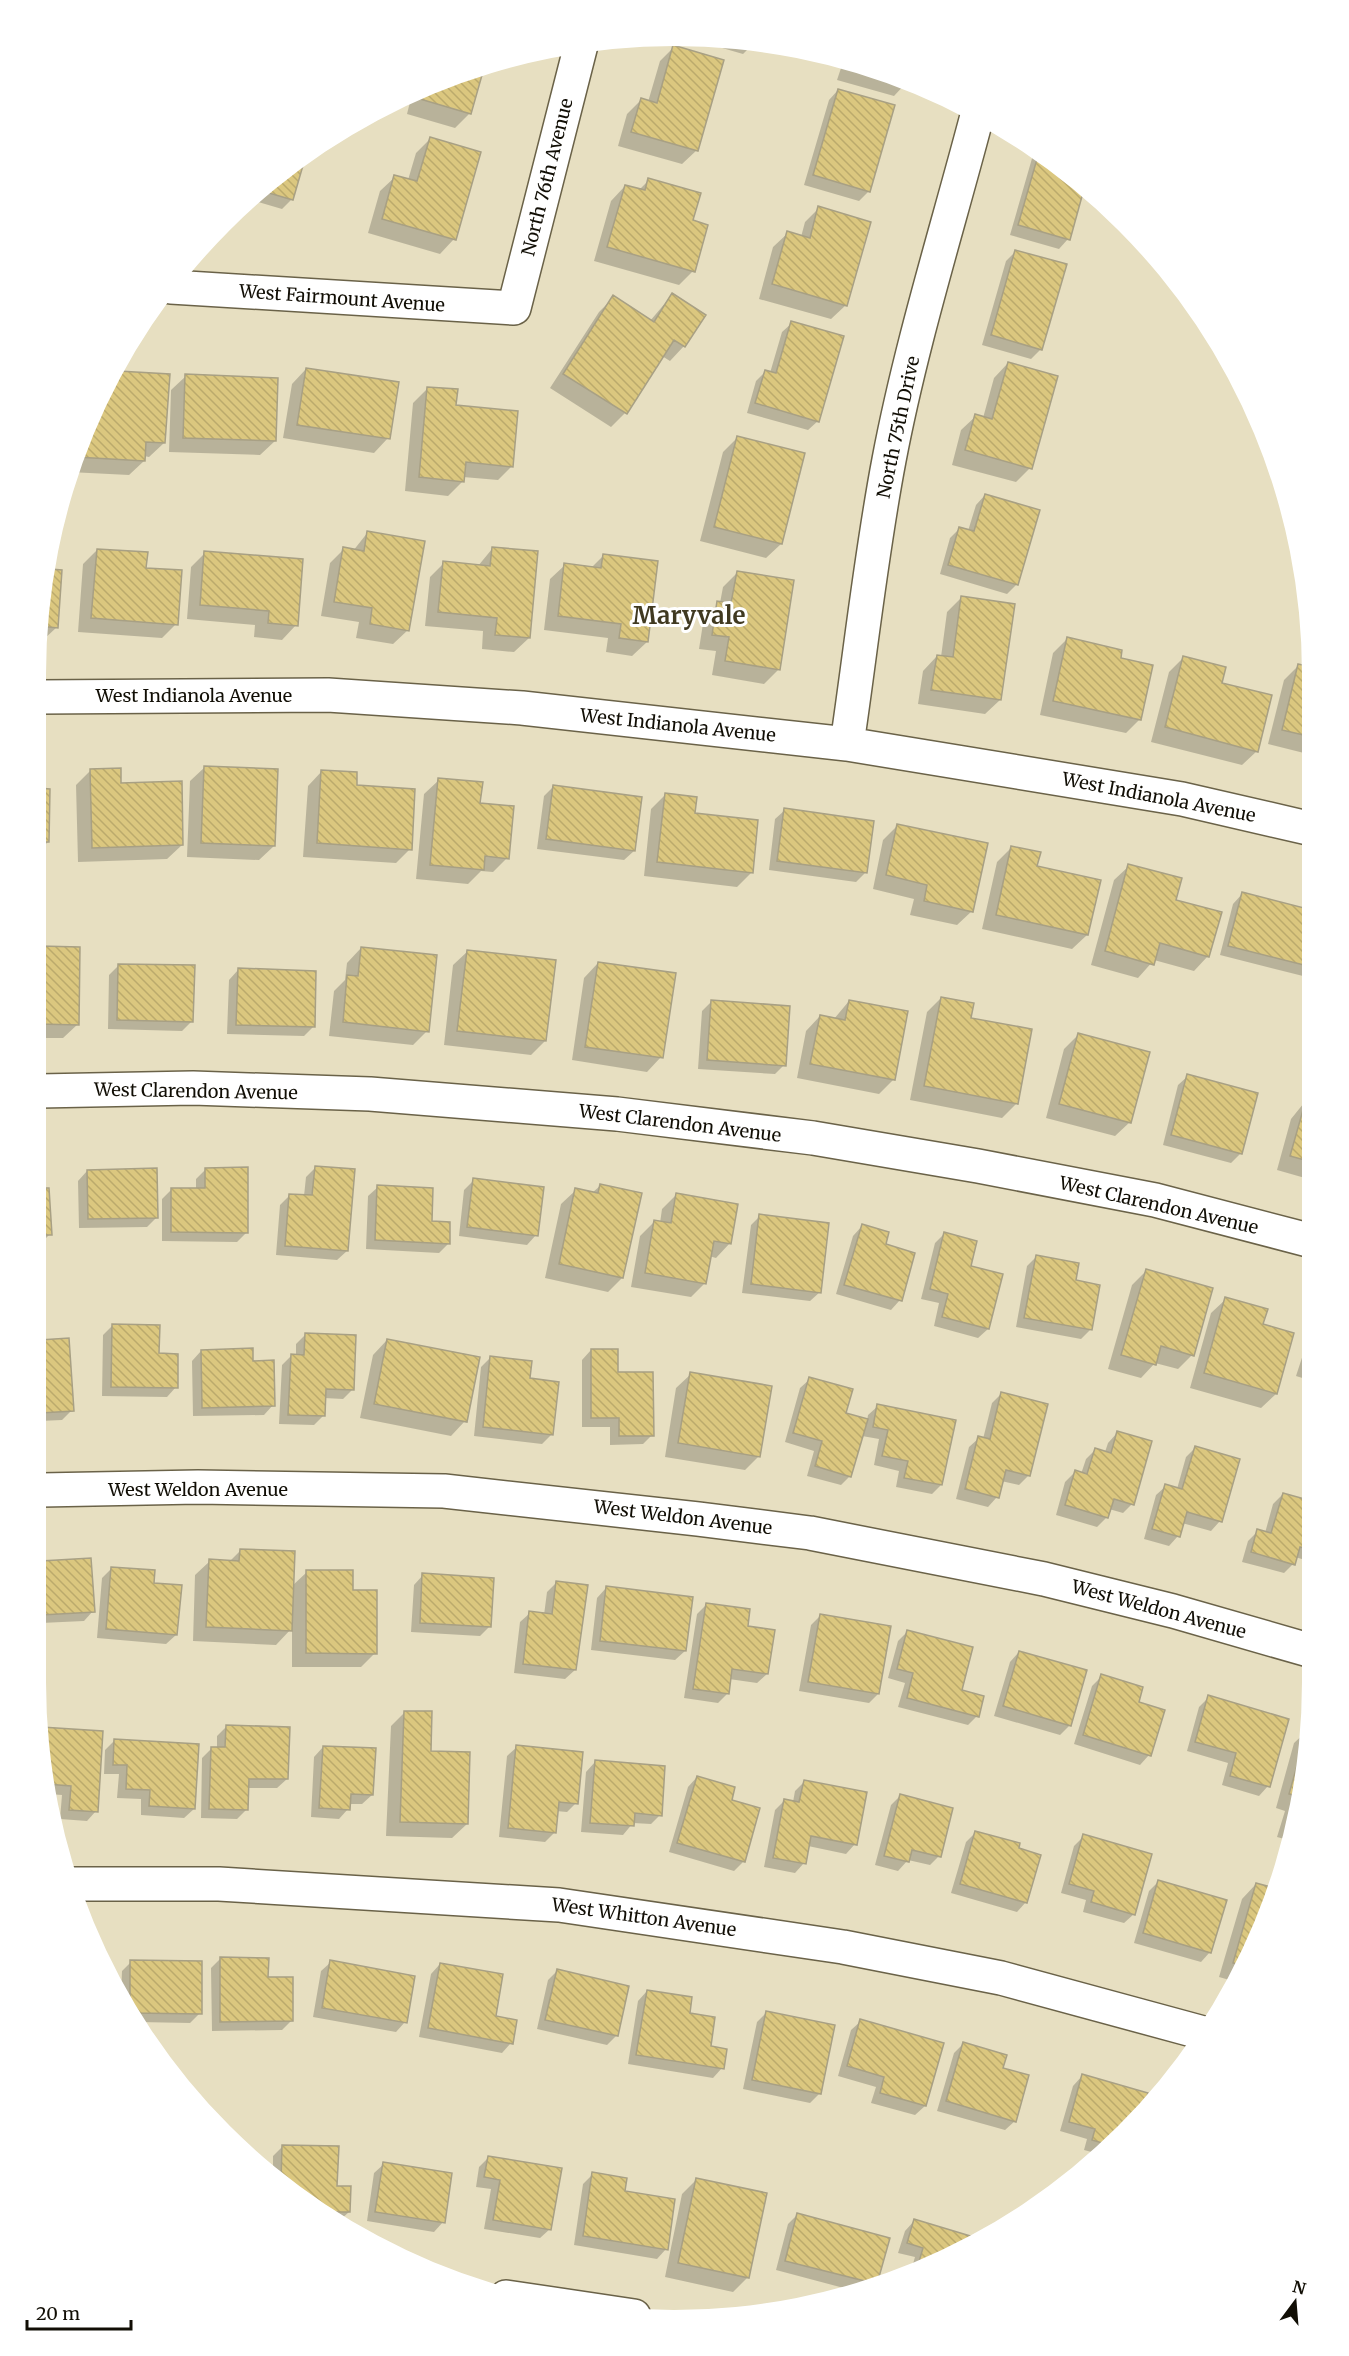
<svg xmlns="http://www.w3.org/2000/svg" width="1349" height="2356" font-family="Merriweather,serif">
  <defs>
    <pattern id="building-back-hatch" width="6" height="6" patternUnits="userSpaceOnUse" patternTransform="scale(1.5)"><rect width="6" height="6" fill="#dbc77f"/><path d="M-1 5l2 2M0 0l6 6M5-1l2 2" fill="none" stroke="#bbaa6c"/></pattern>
  </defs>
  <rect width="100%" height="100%" fill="#e7dfc1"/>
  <!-- shadow -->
  <path fill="#0003" d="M684 37 753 44 743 54Z
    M674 47 697 150 682 164 618 146 627 114 641 100 648 102 660 61Z
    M843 62 908 81 894 96 837 80Z
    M482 69 470 113 455 128 407 114 412 94 430 85Z
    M838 90 869 191 859 201 804 185 829 100Z
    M430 139 454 239 440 254 368 233 380 191 395 177 408 180 416 153Z
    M1035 148 1083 188 1068 239 1059 249 1010 235Z
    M304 157 292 199 282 209 251 200Z
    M649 180 691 221 693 271 679 285 594 261 611 201 625 186 639 190Z
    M819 208 846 305 831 319 759 299 773 247 788 233 801 237 805 222Z
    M1016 251 1041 349 1031 359 982 345 1006 261Z
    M672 295 684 346 670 361 662 356 625 413 611 427 550 388 599 312 614 297 650 321Z
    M792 323 818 421 808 430 747 413 756 381 766 371 770 373 782 332Z
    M1008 363 1030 468 1016 482 952 465 961 430 976 416 983 418 994 378Z
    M306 369 388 438 374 453 283 438 292 384Z
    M118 372 164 443 149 457 144 456V461L129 475 69 472Z
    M186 376 275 441 260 455 169 452 171 390Z
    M428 388 454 407 512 466 498 480 463 477V481L448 496 405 491 413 403Z
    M737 438 781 544 766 558 700 541 723 452Z
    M985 495 1017 584 1007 594 940 574 950 538 960 528 968 531 976 505Z
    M368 532 408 630 393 644 356 638 359 622 321 616 330 563 344 549 353 551Z
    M492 549 529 638 514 652 482 649 483 631 425 626 430 577 444 563 478 566Z
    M97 550 144 569 176 624 162 638 78 632 83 564Z
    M205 553 296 625 282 640 254 637 255 625 187 619 191 567Z
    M603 556 647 642 632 656 606 652 608 638 544 630 550 579 565 565 591 568Z
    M50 570 60 571 57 627 42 641H37Z
    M737 573 779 669 764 684 712 675 716 651 699 649 704 617 720 603 723 587Z
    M961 598 1000 700 985 714 918 704 923 671 937 656 941 657 947 612Z
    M1067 639 1119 659 1140 719 1126 733 1040 715 1053 653Z
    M1183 658 1220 684 1257 751 1242 765 1151 742 1169 672Z
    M1299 665 1312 668V755L1268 744 1284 680Z
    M205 767 274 846 259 860 187 857 190 781Z
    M91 770 120 785 182 845 167 859 78 862 76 785Z
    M322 771 355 787 410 849 396 863 303 857 308 786Z
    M439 780 479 804 507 858 493 872 481 871 468 884 416 879 424 794Z
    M553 787 634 851 624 860 537 849 544 796Z
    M38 790H49L48 842 38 851Z
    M665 795 693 814 757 821 751 873 737 887 644 876 651 809Z
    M785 810 865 873 856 882 769 870 775 819Z
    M898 825 972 911 957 925 910 915 914 899 873 889 883 840Z
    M1012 847 1035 867 1087 935 1072 949 982 929 997 862Z
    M1129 866 1208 956 1194 971 1154 960 1138 978 1091 965 1114 880Z
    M1242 894 1312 912V967L1303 976 1220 955 1233 904Z
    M39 947 79 948 78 1024 63 1038H39Z
    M361 948 427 1031 413 1045 329 1036 334 991 345 980 347 963Z
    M468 951 545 1041 531 1055 444 1045 453 965Z
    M598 963 661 1057 647 1072 572 1060 584 978Z
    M119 965 192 1021 182 1031 108 1029 109 975Z
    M238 970 313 1027 304 1036 227 1034 229 980Z
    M941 998 969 1019 1017 1103 1002 1118 910 1100 927 1012Z
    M849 1001 894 1079 879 1094 797 1078 806 1031 820 1016 834 1019Z
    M711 1002 784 1065 775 1074 698 1069 702 1011Z
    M1078 1035 1130 1122 1115 1136 1046 1118 1064 1049Z
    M1188 1076 1241 1153 1231 1163 1163 1145 1178 1085Z
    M1312 1093V1180L1277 1170 1291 1119Z
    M315 1168 347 1251 337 1260 276 1255 280 1205 290 1195 304 1196 306 1177Z
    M206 1169 247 1232 237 1242 162 1241V1199L172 1189 196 1190V1179Z
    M87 1171 157 1217 147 1227 79 1228 78 1181Z
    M474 1180 536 1235 527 1245 459 1236 464 1190Z
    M601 1185 622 1278 608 1292 545 1278 561 1204 576 1190 592 1193Z
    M378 1187 430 1222 448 1244 439 1253 366 1249 368 1196Z
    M39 1190 50 1234 40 1244Z
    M676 1195 730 1243 716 1258 709 1256 705 1283 691 1297 631 1287 640 1236 654 1222 660 1223 662 1209Z
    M760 1216 820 1292 810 1301 742 1293 751 1225Z
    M862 1226 884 1245 900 1300 891 1310 836 1294 853 1236Z
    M944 1234 969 1268 988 1329 978 1338 934 1326 939 1303 921 1299 935 1243Z
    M1037 1256 1074 1281 1098 1286 1090 1330 1081 1339 1016 1327 1027 1266Z
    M1146 1271 1192 1355 1178 1369 1155 1363 1141 1378 1108 1369 1132 1285Z
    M1226 1299 1261 1326 1293 1334 1276 1394 1261 1408 1190 1388 1211 1313Z
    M113 1325 158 1355 176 1387 167 1397 102 1396 103 1335Z
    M1312 1327V1381L1296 1376Z
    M306 1334 352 1390 343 1399 324 1398 323 1416 314 1425 279 1424 282 1365 291 1356H296V1344Z
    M68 1340 72 1410 62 1420 40 1421V1341Z
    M387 1340 465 1421 451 1436 360 1418 373 1355Z
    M591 1350 617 1373 652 1435 643 1444 610 1445V1427H582V1360Z
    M201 1351 251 1362 273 1405 264 1415 193 1416 192 1361Z
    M491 1357 528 1380 552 1434 542 1444 474 1436 481 1367Z
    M691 1374 759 1456 745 1470 665 1457 676 1388Z
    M810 1379 844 1414 867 1421 868 1415 878 1406 941 1485 932 1494 896 1487 899 1471 874 1465 879 1439 862 1436 850 1476 841 1485 807 1476 814 1451 785 1442 800 1388Z
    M1312 1390V1412L1306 1410Z
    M1001 1394 1029 1475 1019 1485 1001 1481 997 1497 988 1507 956 1499 969 1447 979 1438 983 1439 992 1403Z
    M1117 1433 1132 1504 1123 1513 1109 1509 1107 1517 1097 1527 1056 1515 1065 1482 1075 1472 1081 1474 1086 1459 1095 1450 1105 1452 1108 1443Z
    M1195 1448 1220 1521 1211 1531 1182 1523 1178 1536 1169 1546 1144 1539 1156 1495 1166 1486 1177 1489 1186 1457Z
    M1283 1494 1312 1503V1562L1295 1557 1293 1564 1284 1573 1242 1562 1248 1541 1258 1531 1265 1533 1273 1504Z
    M240 1551 292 1586 307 1572 352 1591 375 1653 361 1667H292V1628L276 1645 193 1641 195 1575 210 1561 229 1562Z
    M90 1559 93 1611 84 1621 41 1623V1563Z
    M112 1568 152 1584 176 1635 166 1644 97 1638 102 1578Z
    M423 1575 490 1626 480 1636 411 1632 414 1585Z
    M557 1582 575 1670 565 1679 514 1673 520 1622 530 1613 544 1615 547 1592Z
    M606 1588 685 1651 675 1660 591 1650 597 1598Z
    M707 1604 746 1627 767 1674 757 1683 729 1679 727 1694 718 1703 684 1698 697 1614Z
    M820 1616 878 1694 869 1703 799 1691 811 1625Z
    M908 1631 960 1691 977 1716 968 1725 898 1707 905 1683 888 1678 898 1641Z
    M1019 1652 1070 1725 1060 1735 994 1716 1010 1662Z
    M1102 1676 1137 1703 1149 1755 1140 1765 1074 1744 1092 1686Z
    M1209 1697 1268 1786 1259 1796 1222 1785 1228 1763 1187 1751 1199 1707Z
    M405 1712 467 1824 452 1838 386 1836 391 1726Z
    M227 1726 287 1779 277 1788H248L247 1809 237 1819 201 1818 202 1758 212 1748H217V1736Z
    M41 1729 96 1811 87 1821 60 1819 62 1795 48 1794 42 1765Z
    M1309 1729H1310L1288 1840 1277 1837 1285 1811 1276 1808 1294 1743Z
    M115 1740 194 1809 184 1818 141 1815V1799L117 1798 119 1774H104L105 1750Z
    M323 1747 372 1795 362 1804H349L348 1809 339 1819 311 1817 314 1757Z
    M517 1747 576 1803 567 1812 556 1811 555 1832 545 1842 499 1837 507 1756Z
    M595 1762 660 1815 651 1824 633 1823 623 1835 581 1832 586 1772Z
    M697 1777 730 1801 743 1862 734 1871 669 1852 688 1787Z
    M804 1782 855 1844 846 1854 808 1846 804 1863 795 1873 764 1867 775 1810 785 1800 793 1802 795 1791Z
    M900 1796 939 1856 930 1865 908 1860 898 1871 875 1865 891 1805Z
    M976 1832 1026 1902 1017 1912 951 1893 966 1842Z
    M1084 1836 1134 1914 1124 1923 1083 1912 1086 1900 1061 1893 1074 1846Z
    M1158 1882 1210 1952 1201 1962 1134 1943 1149 1891Z
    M1256 1884 1277 1890 1233 1981 1219 1977 1242 1899Z
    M220 1959 267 1979 292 2020 282 2030 212 2031 211 1968Z
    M131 1962 200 2013 190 2023 138 2022 121 1995 122 1971Z
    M331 1962 405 2022 396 2032 313 2017 321 1971Z
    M440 1964 494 2017 511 2043 502 2053 419 2037 431 1974Z
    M557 1971 617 2035 607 2045 537 2029 548 1980Z
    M647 1991 688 2014 722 2068 713 2078 628 2064 638 2001Z
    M767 2012 820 2093 810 2103 743 2089 757 2022Z
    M861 2021 942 2044 925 2106 915 2115 871 2103 876 2087 838 2076 851 2030Z
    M963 2044 1001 2069 1015 2121 1005 2130 937 2111 954 2053Z
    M1082 2076 1146 2094 1140 2116 1099 2154 1084 2150 1087 2139 1060 2131 1073 2086Z
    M283 2146 336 2187 349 2212 339 2221 319 2212 273 2174V2156Z
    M488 2158 550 2229 540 2238 484 2229 491 2189 476 2187 479 2167Z
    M384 2164 443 2222 434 2232 367 2221 374 2173Z
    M593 2174 624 2193 666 2249 657 2259 574 2245 583 2184Z
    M696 2180 748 2277 733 2292 665 2277 682 2194Z
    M797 2215 888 2239 876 2284 855 2291 776 2270 788 2224Z
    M914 2221 975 2239 910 2274 915 2257 898 2253 905 2231Z"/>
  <!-- building -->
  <path fill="url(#building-back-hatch)" stroke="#a8a084" stroke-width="1.5" d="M673 45 724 60 698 151 631 132 641 98 657 103Z
    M851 64 910 82H909L851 66Z
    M484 68 471 114 420 99 423 88 430 85Z
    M838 89 895 105 870 192 813 175Z
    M430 137 481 152 456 240 382 219 394 175 417 181Z
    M1039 152 1084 189 1070 240 1018 225Z
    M306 155 293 200 262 191Z
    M648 178 701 193 693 220 708 225 695 272 607 247 625 185 645 190Z
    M818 206 871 222 847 306 772 284 787 231 810 238Z
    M1015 250 1067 264 1042 350 991 335Z
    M672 293 706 315 685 347 674 340 627 414 563 374 613 295 654 322Z
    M791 321 844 336 819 422 755 403 765 370 776 373Z
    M1008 362 1058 376 1032 469 965 450 975 414 992 419Z
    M306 368 399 382 390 439 297 425Z
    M118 371 170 374 165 443 146 442 145 461 76 457Z
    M185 374 278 378 276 441 183 438Z
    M427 387 458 389 456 405 518 411 513 467 466 462 464 482 419 477Z
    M737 436 805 453 782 544 714 527Z
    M985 494 1040 510 1018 585 948 565 959 527 974 531Z
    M367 531 425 541 409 631 370 624 372 608 334 602 343 547 364 551Z
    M492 547 538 551 530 638 495 635 497 618 438 612 443 561 490 566Z
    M97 549 148 552 146 568 182 570 178 625 91 618Z
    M204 551 303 559 298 626 268 623 269 611 200 605Z
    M603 554 658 561 648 642 619 638 621 624 558 616 564 563 601 568Z
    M50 569 62 570 58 628 39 626Z
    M737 571 794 580 780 670 725 661 729 637 712 635 717 601 731 603Z
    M961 596 1015 604 1001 700 931 690 937 655 953 657Z
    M1067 637 1122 650 1121 658 1153 665 1141 720 1053 701Z
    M1183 656 1226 667 1222 683 1272 695 1258 752 1165 727Z
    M1298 664 1312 667V737L1282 730Z
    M204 766 278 769 275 846 201 843Z
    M121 768V783L182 781 183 845 92 848 90 769Z
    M321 770 357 772V785L415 789 412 850 317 843Z
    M438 778 483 782 480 803 514 806 509 859 485 856 484 870 430 865Z
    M553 785 642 797 635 851 546 839Z
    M38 788 50 789 49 842H38Z
    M665 793 697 797 695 813 758 820 753 873 657 862Z
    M784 808 874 821 867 873 777 861Z
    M897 824 988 843 973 912 924 901 927 885 886 875Z
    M1011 846 1041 852 1037 866 1101 880 1088 935 996 915Z
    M1128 864 1182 878 1176 900 1222 912 1209 957 1160 943 1154 965 1105 951Z
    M1242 892 1312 910V967L1228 946Z
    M39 946 80 947 79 1025 39 1024Z
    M361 947 437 955 429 1032 343 1022 347 975 358 976Z
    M467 950 556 960 546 1041 457 1031Z
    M598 962 676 973 663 1058 585 1047Z
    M118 964 195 965 193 1022 117 1020Z
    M238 968 316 971 315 1027 236 1025Z
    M941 997 974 1003 971 1018 1032 1029 1018 1104 924 1086Z
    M711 1000 790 1006 786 1066 707 1060Z
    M849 1000 908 1011 895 1080 810 1064 820 1015 845 1020Z
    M1078 1033 1150 1052 1131 1123 1059 1104Z
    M1187 1074 1258 1093 1242 1154 1171 1135Z
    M1305 1103 1312 1105V1162L1290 1156Z
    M315 1166 355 1169 348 1251 285 1246 289 1194 312 1195Z
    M248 1167V1233L171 1232V1188H205V1168Z
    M157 1168 158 1218 88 1219 87 1170Z
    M473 1178 544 1187 538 1236 467 1227Z
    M600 1184 642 1193 623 1278 559 1264 575 1188 598 1193Z
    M377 1185 433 1188 432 1221 450 1222V1244L375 1240Z
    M39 1188H49L52 1235H40Z
    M676 1193 738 1204 731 1244 714 1241 706 1284 645 1273 654 1220 671 1223Z
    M759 1214 829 1223 821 1293 751 1284Z
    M862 1224 889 1232 886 1244 915 1253 902 1301 844 1285Z
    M944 1232 977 1241 971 1266 1003 1274 989 1329 942 1317 948 1294 930 1289Z
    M1036 1255 1079 1263 1076 1280 1100 1285 1092 1330 1024 1318Z
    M1146 1269 1213 1288 1194 1356 1161 1346 1156 1365 1121 1355Z
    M1225 1297 1268 1309 1263 1324 1294 1333 1277 1394 1204 1373Z
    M112 1324 160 1325 159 1353 178 1354V1388L111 1387Z
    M305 1333 356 1335 354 1390 326 1389 325 1416 288 1415 291 1354 304 1355Z
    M69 1338 74 1411 40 1413V1340Z
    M387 1339 480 1357 467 1422 374 1404Z
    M1312 1344V1369L1305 1367Z
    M253 1348V1361L274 1360 275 1406 202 1408 201 1350Z
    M591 1349H618V1372H653L654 1436H619V1418H591Z
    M490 1356 532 1361 530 1378 559 1382 553 1435 483 1427Z
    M690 1372 772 1386 760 1457 678 1443Z
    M809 1377 853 1389 846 1413 868 1419 851 1477 815 1466 822 1441 793 1433Z
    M1001 1392 1048 1404 1030 1476 1006 1470 999 1498 965 1489 978 1436 990 1439Z
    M877 1404 956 1420 942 1485 904 1478 908 1461 882 1456 888 1430 873 1427Z
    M1117 1431 1152 1441 1134 1505 1114 1499 1108 1518 1065 1505 1075 1470 1087 1474 1095 1448 1111 1453Z
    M1195 1446 1240 1459 1222 1522 1187 1512 1180 1537 1152 1529 1165 1484 1182 1489Z
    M1283 1493 1312 1501V1550L1300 1547 1295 1565 1251 1552 1257 1529 1271 1533Z
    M240 1549 295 1551 292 1631 206 1627 209 1559 239 1561Z
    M91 1558 95 1612 41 1615V1561Z
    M111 1567 155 1570 154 1583 182 1585 177 1635 106 1629Z
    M306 1570H353V1590H377V1654L306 1653Z
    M422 1573 494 1578 491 1627 420 1623Z
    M556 1581 588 1585 576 1670 523 1664 529 1611 552 1614Z
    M606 1586 693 1597 686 1651 600 1641Z
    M706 1603 750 1609 748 1626 775 1630 768 1674 732 1669 729 1694 693 1689Z
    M820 1614 891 1626 879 1694 808 1682Z
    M907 1630 973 1647 962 1690 984 1696 979 1717 907 1698 913 1673 897 1669Z
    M1019 1651 1087 1670 1071 1726 1003 1706Z
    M1101 1674 1143 1687 1139 1702 1165 1710 1151 1756 1083 1735Z
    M1208 1695 1289 1719 1270 1787 1230 1776 1236 1753 1195 1742Z
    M404 1711H432L431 1751 470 1752 468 1824 400 1822Z
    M226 1725 290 1727 288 1779H249L248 1810 209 1809 211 1747H225Z
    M41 1727 103 1731 98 1812 69 1810 71 1786 46 1784 42 1765Z
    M1308 1727 1311 1728 1297 1796 1289 1794Z
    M114 1739 199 1744 195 1809 149 1806 150 1790 126 1789 127 1765H113Z
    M516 1745 583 1752 578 1804 559 1802 556 1833 508 1828Z
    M323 1746 376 1748 373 1795 351 1794 350 1810 319 1808Z
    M595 1760 665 1766 662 1816 635 1813 634 1826 590 1823Z
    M697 1776 735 1787 732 1800 760 1808 745 1862 677 1843Z
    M804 1780 867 1792 857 1845 811 1836 806 1864 773 1858 784 1799 799 1802Z
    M900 1794 953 1808 941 1857 912 1850 909 1862 884 1856Z
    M975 1831 1020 1843 1019 1848 1041 1855 1027 1903 960 1884Z
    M1083 1834 1152 1854 1135 1915 1091 1902 1094 1891 1069 1884Z
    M1158 1880 1227 1900 1211 1953 1143 1933Z
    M1256 1883 1278 1889 1240 1965 1233 1963Z
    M220 1957 269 1958 268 1977H293V2021L220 2022Z
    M130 1960 202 1961V2014L133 2013 130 2010Z
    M330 1960 415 1976 407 2023 322 2008Z
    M440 1963 503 1974 496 2016 517 2020 513 2044 428 2028Z
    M557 1969 629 1986 618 2036 545 2020Z
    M647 1990 692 1997 690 2013 715 2017 711 2046 727 2049 724 2069 636 2055Z
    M766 2011 835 2025 821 2094 752 2080Z
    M860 2019 944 2043 926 2106 880 2093 884 2077 847 2066Z
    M963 2042 1007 2055 1003 2068 1029 2075 1016 2122 946 2101Z
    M1082 2074 1148 2093 1142 2114 1109 2145 1092 2140 1095 2129 1069 2122Z
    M282 2145 339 2146 337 2186H351L350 2212H319L308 2203V2196H299L281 2181Z
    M488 2156 562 2168 551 2230 493 2220 500 2180 484 2177Z
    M383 2162 452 2173 445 2223 375 2212Z
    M592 2172 627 2178 625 2191 675 2199 668 2250 583 2236Z
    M696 2178 767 2193 749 2278 678 2263Z
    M797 2213 890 2238 877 2284 785 2261Z
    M914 2219 977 2238 916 2272 923 2248 907 2243Z"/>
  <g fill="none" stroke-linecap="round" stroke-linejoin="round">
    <!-- street casing -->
    <g stroke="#6a6248" stroke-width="36">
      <path id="street" d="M171 287 514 308 581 45
        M38 697 328 695 522 708 847 744 1182 799 1312 829
        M847 744C861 649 871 554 889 460 911 344 947 230 977 116
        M39 1091 193 1088 370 1094 617 1114 813 1138 978 1166 1155 1200 1312 1241
        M41 1490 198 1487 444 1491 698 1519 810 1533 1044 1579 1173 1611 1312 1651
        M69 1884H219L559 1905 843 1947 1001 1978 1207 2034
        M506 2297 634 2316"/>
    </g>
    <!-- street -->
    <use href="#street" stroke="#fff" stroke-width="33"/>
  </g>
  <g text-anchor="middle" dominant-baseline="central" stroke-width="6" stroke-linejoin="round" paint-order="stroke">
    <!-- street labels -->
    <g font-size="18" fill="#110e05" stroke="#fff">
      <text transform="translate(547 177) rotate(-76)">North 76th Avenue</text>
      <text transform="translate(342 298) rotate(4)">West Fairmount Avenue</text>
      <text transform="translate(898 427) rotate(-78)">North 75th Drive</text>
      <text x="194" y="695">West Indianola Avenue</text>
      <text transform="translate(678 725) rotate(6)">West Indianola Avenue</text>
      <text transform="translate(1159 797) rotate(11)">West Indianola Avenue</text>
      <text transform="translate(196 1091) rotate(1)">West Clarendon Avenue</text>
      <text transform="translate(680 1123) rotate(7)">West Clarendon Avenue</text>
      <text transform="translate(1159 1205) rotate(13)">West Clarendon Avenue</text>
      <text x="198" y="1489">West Weldon Avenue</text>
      <text transform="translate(683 1517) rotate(7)">West Weldon Avenue</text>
      <text transform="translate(1159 1609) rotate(15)">West Weldon Avenue</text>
      <text transform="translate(644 1917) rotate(8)">West Whitton Avenue</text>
    </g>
    <!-- district labels -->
    <g font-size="24" font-weight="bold" fill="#403920" stroke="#fff">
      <text x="689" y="615">Maryvale</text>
    </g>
  </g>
  <!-- crop -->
  <path d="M0 0H1349V2356H0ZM674 46H674A628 628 0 0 1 1302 674V1682A628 628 0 0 1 674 2310H674A628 628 0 0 1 46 1682V674A628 628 0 0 1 674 46Z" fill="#fff" fill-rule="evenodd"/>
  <!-- north arrow -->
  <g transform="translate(1295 2302) rotate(16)" stroke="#ffffff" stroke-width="4.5" paint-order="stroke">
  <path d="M0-4.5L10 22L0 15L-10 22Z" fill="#110e05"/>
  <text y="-9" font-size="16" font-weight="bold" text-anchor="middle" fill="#110e05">N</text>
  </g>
  <!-- scale -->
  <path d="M27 2320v9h104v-9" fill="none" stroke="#110e05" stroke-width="3"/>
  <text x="36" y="2320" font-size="18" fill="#110e05" stroke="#ffffff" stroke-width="4.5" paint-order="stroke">20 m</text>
</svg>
